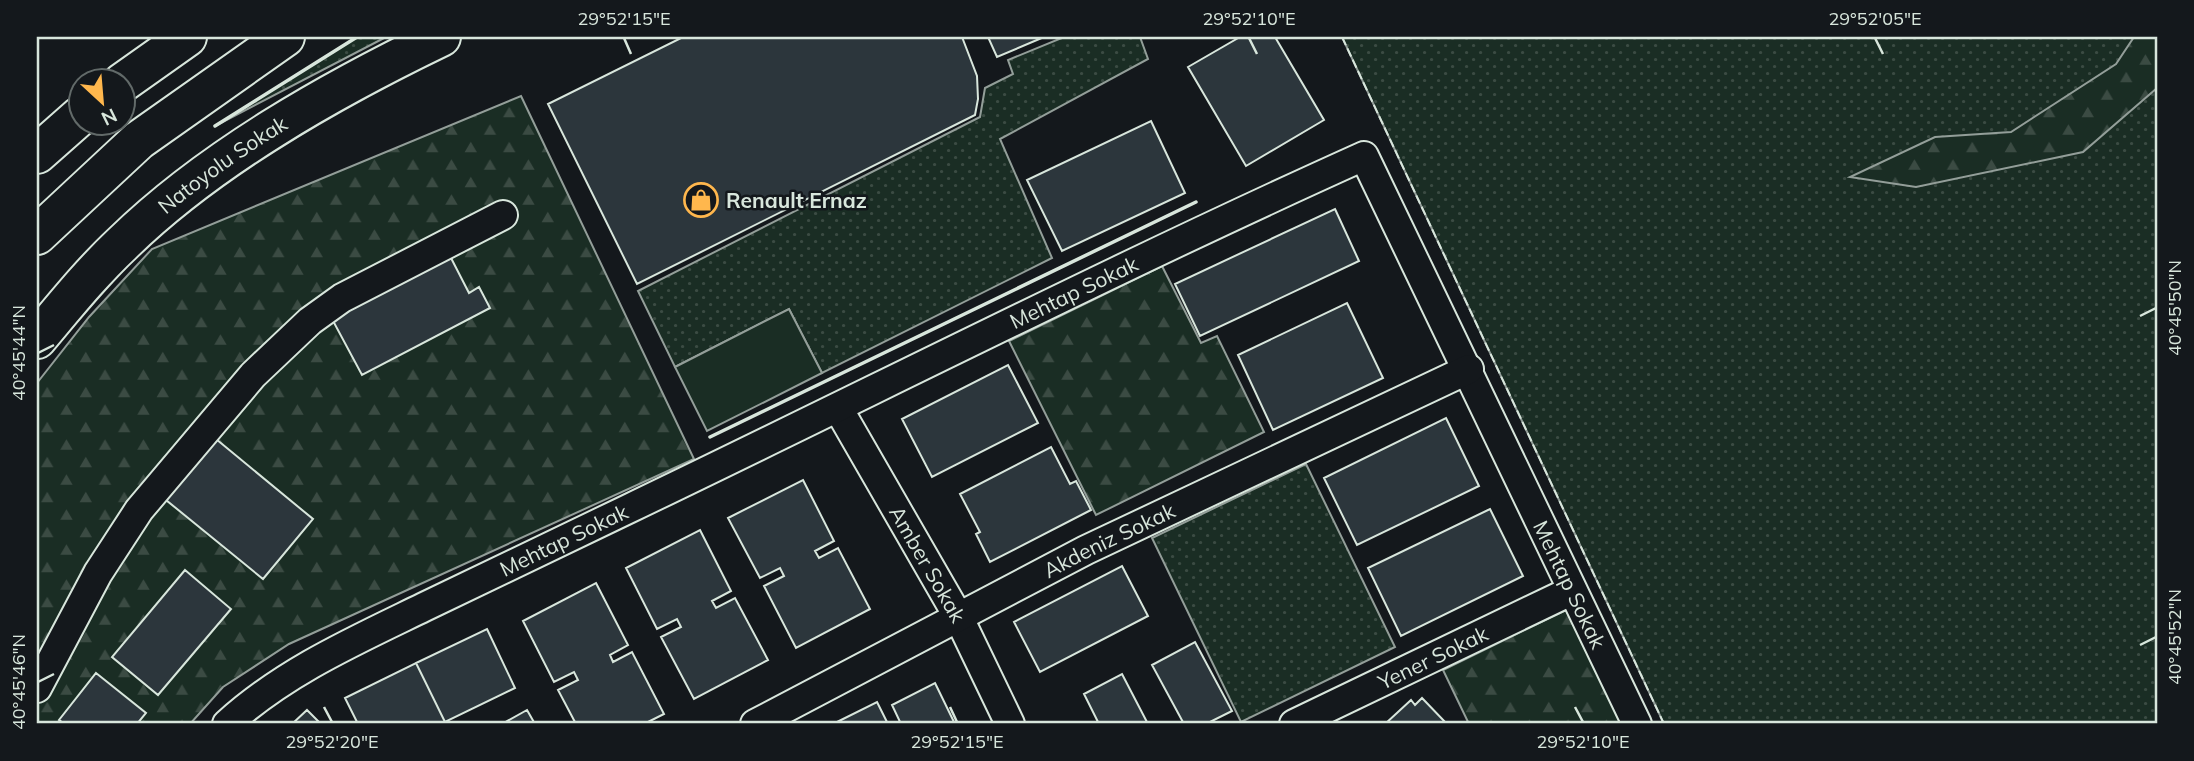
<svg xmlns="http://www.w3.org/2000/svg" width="2194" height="761" font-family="Mulish,sans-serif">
  <defs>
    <pattern id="grass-dots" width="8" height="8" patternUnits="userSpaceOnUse" patternTransform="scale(1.75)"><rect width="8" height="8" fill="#1a2d24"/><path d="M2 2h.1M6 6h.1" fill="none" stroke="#3b4b43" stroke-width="1.8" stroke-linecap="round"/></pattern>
    <pattern id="forest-firs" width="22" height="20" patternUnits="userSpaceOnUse" patternTransform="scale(1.75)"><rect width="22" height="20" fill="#1a2d24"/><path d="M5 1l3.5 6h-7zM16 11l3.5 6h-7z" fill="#3b4b43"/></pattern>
  </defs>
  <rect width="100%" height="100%" fill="#14181c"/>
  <!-- grass -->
  <path fill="url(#grass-dots)" stroke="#939e99" stroke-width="2" d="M357 37H386L215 126Z
    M1064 37H1140L1148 59 1000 139 1052 258 822 373 789 309 675 367 638 291 980 117 985 88 1013 74 1008 60Z
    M1342 37H2157V724H1664Z
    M1306 464 1395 647 1241 722 1152 538Z"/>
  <!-- forest -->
  <path fill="url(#forest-firs)" stroke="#939e99" stroke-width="2" d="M2134 37H2157V88L2083 152 1916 187 1850 177 1935 137 2011 132 2116 64Z
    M521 96 694 459 289 644 223 687 190 724H37V383L89 317 152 249Z
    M1162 266 1201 343 1217 336 1264 432 1096 515 1009 341Z
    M1566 610 1623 724H1469L1443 670Z"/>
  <!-- garden -->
  <path fill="#1a2d24" stroke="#939e99" stroke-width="2" d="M789 309 822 373 707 431 675 367Z"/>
  <!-- building -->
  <path fill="#2c363c" stroke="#d8e6dc" stroke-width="2" d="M683 37H962L977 76 978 99 975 115 637 284 548 104Z
    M988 37H1044L997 57Z
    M1240 37H1275L1324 120 1246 166 1188 67Z
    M1151 121 1185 193 1062 251 1027 180Z
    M1335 209 1359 261 1200 336 1175 284Z
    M450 256 469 293 479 287 490 308 362 375 332 319Z
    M1347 303 1383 378 1273 430 1238 355Z
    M1008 365 1038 423 932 477 902 419Z
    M1446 418 1479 486 1357 545 1324 478Z
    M216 439 313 519 263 579 166 500Z
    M1051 447 1070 484 1076 481 1091 510 990 562 976 534 980 532 960 494Z
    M803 480 834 541 815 551 819 558 838 548 870 609 796 648 764 586 784 576 780 568 760 578 728 518Z
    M1490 509 1523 576 1401 636 1368 568Z
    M700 530 731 591 712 601 716 608 735 598 768 660 694 699 661 637 681 627 677 619 657 629 626 568Z
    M1122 566 1148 616 1040 672 1014 622Z
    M185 570 231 609 158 695 112 657Z
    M596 583 628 645 610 655 613 662 632 652 664 714 644 724H576L558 690 578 680 574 672 554 682 523 621Z
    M487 629 515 688 445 722 416 663Z
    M1195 642 1232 711 1206 724H1184L1152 665Z
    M416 663 446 724H358L345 698Z
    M96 673 146 713 137 724H65L59 720Z
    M1122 674 1148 724H1099L1084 694Z
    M935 683 955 724H901L892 705Z
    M1422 698 1447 724H1385L1411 700 1415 705Z
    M877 702 888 724H833Z
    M307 710 321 724H292Z
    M527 710 535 724H502Z"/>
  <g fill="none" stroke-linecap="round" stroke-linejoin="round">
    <!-- street casing -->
    <g stroke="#d8e6dc" stroke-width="32">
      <g id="street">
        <path id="s1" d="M838 408 959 618 1010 724"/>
        <path d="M37 688 98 573 139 510 253 375 310 321 342 298 503 215"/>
        <path id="s2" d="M227 724C284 672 354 641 424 607 491 575 558 542 626 510 872 392 1115 268 1364 156L1637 724"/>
        <path id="s3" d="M755 724 1086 550 1469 369"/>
        <path id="s4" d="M1294 724 1571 591"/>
      </g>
    </g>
    <!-- secondary casing -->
    <g stroke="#d8e6dc" stroke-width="42">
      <g id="secondary">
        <path id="s5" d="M37 339C64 307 91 273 122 244 210 158 331 90 441 37"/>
      </g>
    </g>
    <!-- highway casing -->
    <g stroke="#d8e6dc" stroke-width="42">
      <path id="highway" d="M122 83 187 37
        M37 154 80 116
        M37 235 139 140 285 37"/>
    </g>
    <!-- street -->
    <use href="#street" stroke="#14181c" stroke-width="28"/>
    <!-- secondary -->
    <use href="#secondary" stroke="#14181c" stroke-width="38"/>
    <!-- highway -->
    <use href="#highway" stroke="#14181c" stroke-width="38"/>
    <!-- fence -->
    <path stroke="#d8e6dc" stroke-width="2" stroke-dasharray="9 3.5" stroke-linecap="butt" d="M1342 37 1664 724"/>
    <!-- wall -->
    <path stroke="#d8e6dc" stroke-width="3.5" d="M215 126 357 37
      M710 437 1196 202"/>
  </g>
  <!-- ticks -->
  <path fill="none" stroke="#d8e6dc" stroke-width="2.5" d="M624 38 631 54M1249 38 1257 54M1875 38 1883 54M2140 316 2156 308M38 353 54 345M2140 645 2156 637M38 682 54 674M324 707 332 722M950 707 957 722M1575 707 1583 722"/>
  <!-- icons -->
  <defs>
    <g id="shop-ring" transform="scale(1.75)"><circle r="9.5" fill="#14181c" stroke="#ffb74d" stroke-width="1.5"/><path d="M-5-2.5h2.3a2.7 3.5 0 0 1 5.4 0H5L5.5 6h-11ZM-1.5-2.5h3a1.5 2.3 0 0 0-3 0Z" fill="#ffb74d"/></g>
  </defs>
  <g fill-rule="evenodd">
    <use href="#shop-ring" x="701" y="200"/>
  </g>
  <g text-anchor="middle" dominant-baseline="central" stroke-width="5" stroke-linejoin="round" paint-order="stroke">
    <!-- street labels -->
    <g font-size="21" fill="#d8e6dc" stroke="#14181c">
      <text stroke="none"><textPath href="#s5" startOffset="256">Natoyolu Sokak</textPath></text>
      <text stroke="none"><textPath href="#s2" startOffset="952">Mehtap Sokak</textPath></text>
      <text stroke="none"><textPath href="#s2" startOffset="385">Mehtap Sokak</textPath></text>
      <text stroke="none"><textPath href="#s3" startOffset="399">Akdeniz Sokak</textPath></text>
      <text stroke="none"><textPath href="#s1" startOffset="180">Amber Sokak</textPath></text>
      <text stroke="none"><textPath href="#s2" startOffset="1748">Mehtap Sokak</textPath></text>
      <text stroke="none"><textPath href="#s4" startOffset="154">Yener Sokak</textPath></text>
    </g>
    <!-- poi labels -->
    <g font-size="21" font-weight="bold" fill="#d8e6dc" stroke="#14181c" text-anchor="start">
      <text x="726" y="200">Renault Ernaz</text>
    </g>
  </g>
  <!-- border -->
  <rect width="2194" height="761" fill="none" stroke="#14181c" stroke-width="77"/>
  <!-- north arrow -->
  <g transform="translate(102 102) rotate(154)"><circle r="33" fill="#14181c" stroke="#626a69" stroke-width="2"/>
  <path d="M0-5L12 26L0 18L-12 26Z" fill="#ffb74d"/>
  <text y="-10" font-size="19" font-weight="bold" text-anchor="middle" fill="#d8e6dc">N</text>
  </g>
  <rect x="38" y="38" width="2118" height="684" fill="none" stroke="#d8e6dc" stroke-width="2.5"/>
  <g font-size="18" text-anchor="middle" fill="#d8e6dc">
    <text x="624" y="25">29°52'15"E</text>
    <text x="1249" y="25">29°52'10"E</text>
    <text x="1875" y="25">29°52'05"E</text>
    <text transform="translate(2175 308) rotate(-90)" y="6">40°45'50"N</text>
    <text transform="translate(19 353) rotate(-90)" y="6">40°45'44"N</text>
    <text transform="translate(2175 637) rotate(-90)" y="6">40°45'52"N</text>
    <text transform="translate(19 682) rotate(-90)" y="6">40°45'46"N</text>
    <text x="332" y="748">29°52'20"E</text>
    <text x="957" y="748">29°52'15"E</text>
    <text x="1583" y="748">29°52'10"E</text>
  </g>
</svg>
